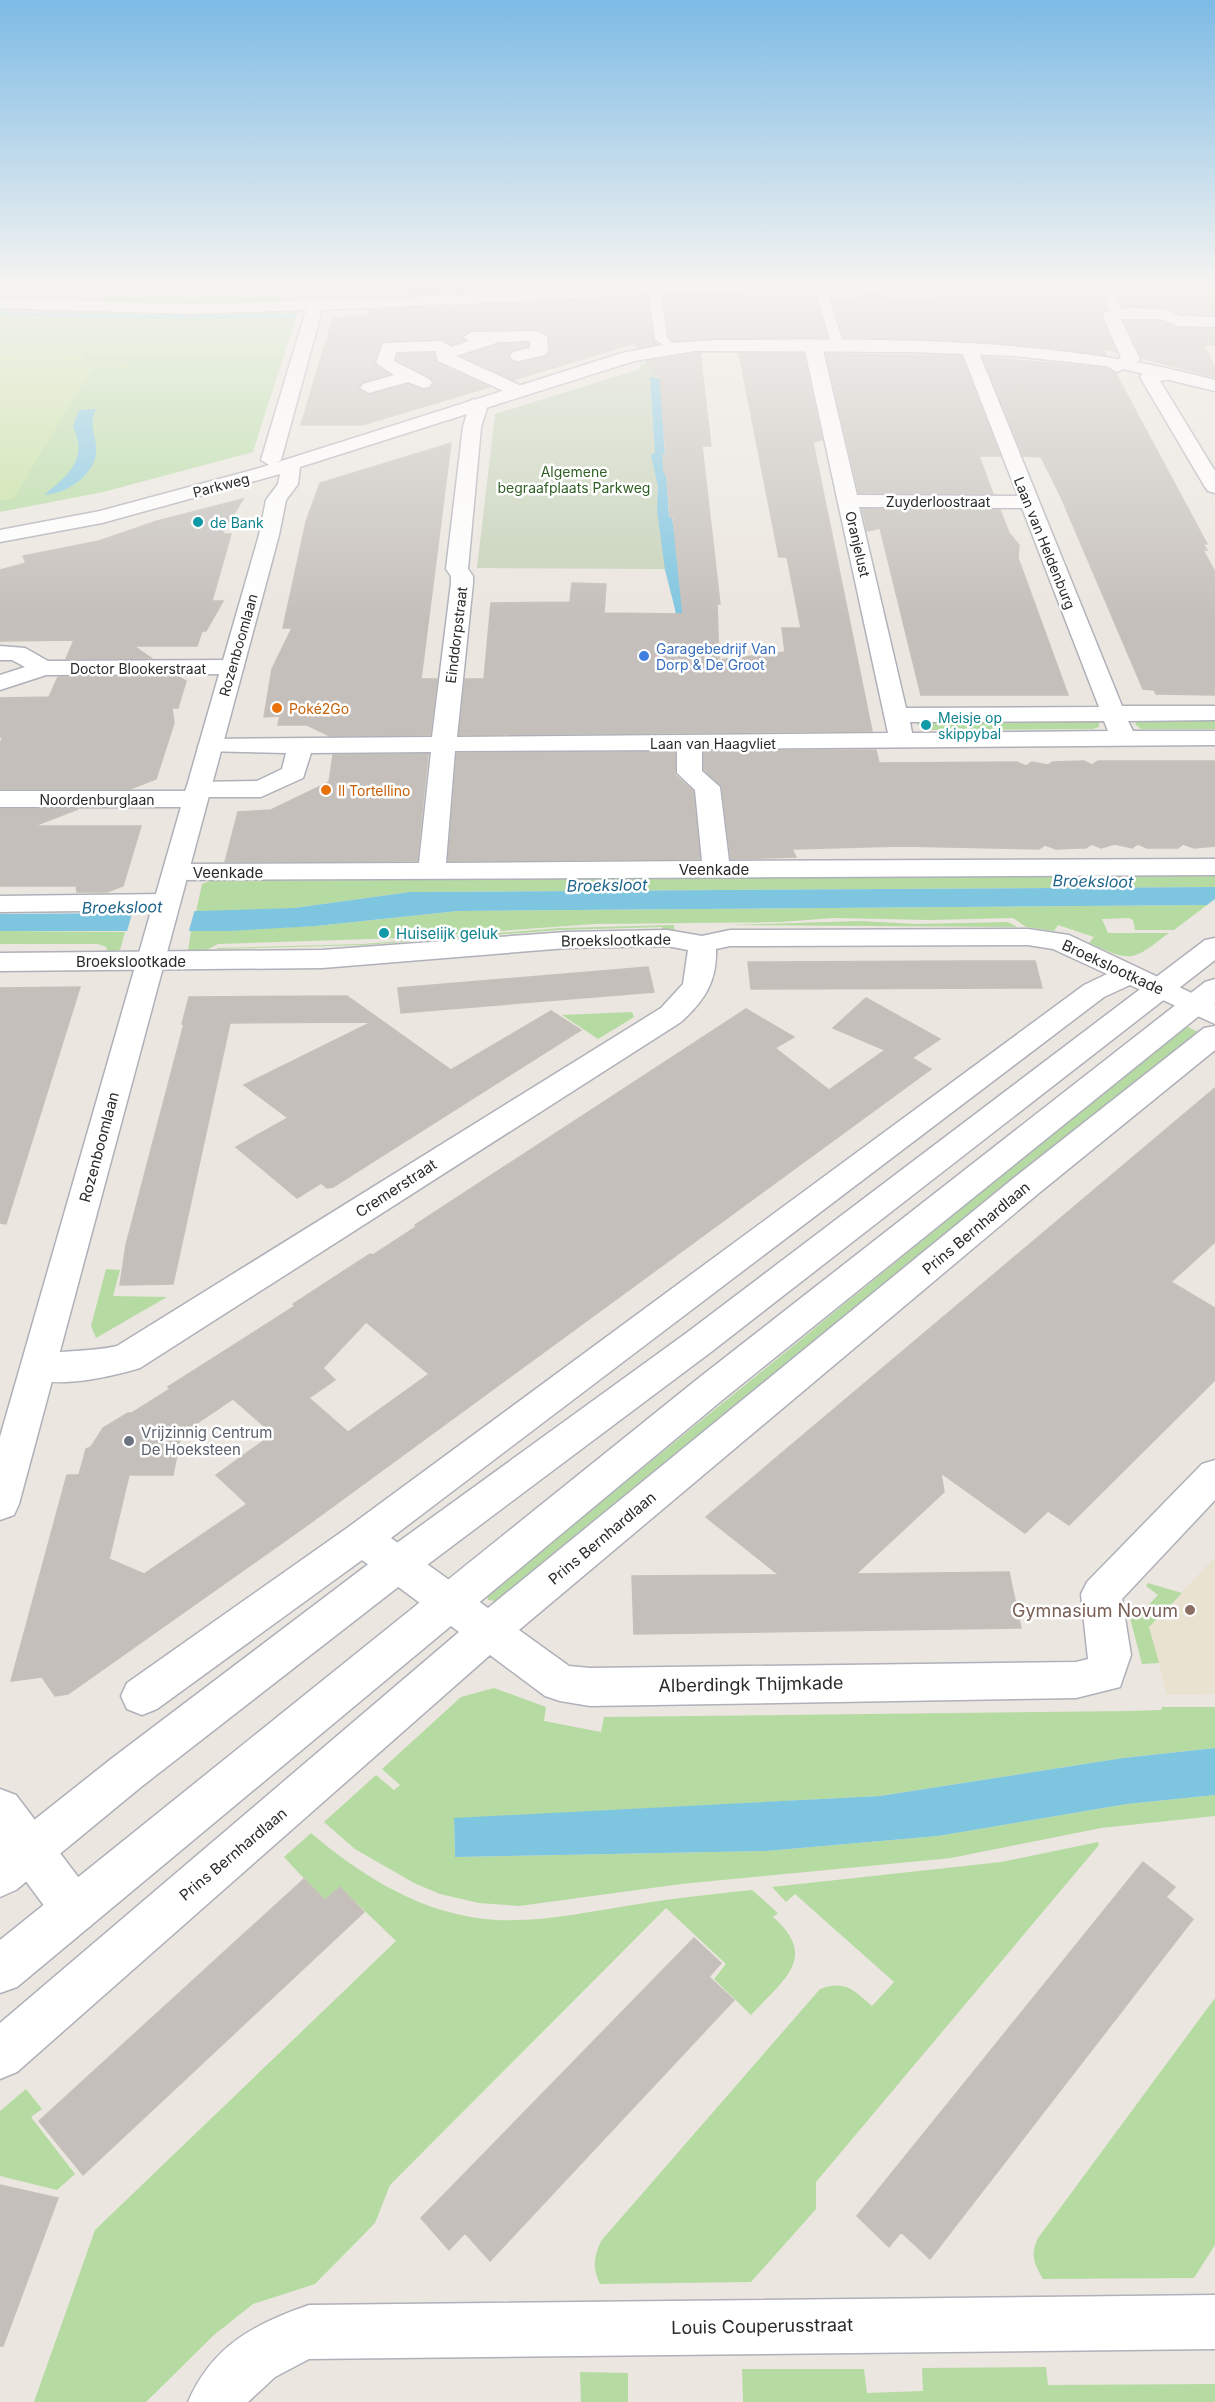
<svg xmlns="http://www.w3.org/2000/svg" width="1215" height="2402" font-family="Inter,sans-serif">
  <rect width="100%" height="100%" fill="#ebe6df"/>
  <!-- education -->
  <path fill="#eae2d0" d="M1215 1557V1694L1167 1695 1149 1627Z"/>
  <!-- green -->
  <path fill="#b5dba2" d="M0 283H364L352 303 300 305 253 452 103 492 0 512Z
    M1215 717V729H1141L1135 724 1139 720Z
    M920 721H1094L1099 723V727L1093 729 924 730 917 724Z
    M1215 875V887L410 892 294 908 196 912 202 884 210 881Z
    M1207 905 1174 930H1135L1133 920 1129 918 1102 919 1108 933H1169C1132 961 1133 963 1089 943L1094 937 1058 925 1054 931 1026 927 1013 918 929 920 834 918 781 922 595 924 402 938 218 944 200 953 188 951 191 931 316 926 458 911Z
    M860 921 915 924 1008 922 1017 927 731 925Z
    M674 925 675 933H663L662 927 559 930 364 945 216 949 215 956 207 954 218 948 363 944 560 928Z
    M0 931 125 932 120 950 108 952 106 947 98 944H0Z
    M632 1012 634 1017 598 1039 562 1015Z
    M1186 1026 1200 1033 495 1601 488 1600 487 1595Z
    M106 1269 120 1270 113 1296 167 1297 96 1338 91 1326Z
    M1148 1583 1182 1593 1149 1627 1159 1663 1142 1664 1129 1614 1131 1605 1142 1612 1158 1595 1146 1586Z
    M494 1688 546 1707 544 1721 601 1732 604 1717 1130 1711 1161 1710 1162 1707H1215V1748L1123 1758 880 1796 454 1819 455 1857 766 1851 938 1836 1127 1804 1215 1795V1816L1101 1828 951 1858 681 1884 519 1906 479 1903 440 1894 414 1883 355 1849 324 1822 376 1775 394 1790 400 1785 382 1769 461 1697Z
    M311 1833C357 1872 411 1907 471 1917 526 1927 584 1912 639 1904 676 1898 714 1894 752 1890L778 1913 773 1917C820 1958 782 1981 751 2015L714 1979 726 1964 666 1908 390 2185 375 2223 315 2284 253 2304 214 2335 146 2402H34L95 2230 396 1941 340 1887 324 1900 284 1857Z
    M1098 1842 1099 1845 816 2182V2209L751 2282 600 2284C592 2267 594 2258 601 2241L820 1989C846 1980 853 1990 872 2006L894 1982 795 1894 786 1902 772 1887 1001 1862Z
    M1215 1998V2245L1194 2278 1043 2279C1034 2264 1030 2254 1038 2238Z
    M26 2089 42 2109 31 2117 75 2174 57 2190 0 2176V2111Z
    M1046 2367 1048 2385 1215 2384V2402H743L742 2369H864L867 2393 923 2391 922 2368Z
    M580 2372 628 2373V2402H581Z"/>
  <!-- cemetery -->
  <path fill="#c5d2b8" d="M656 360 657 377 654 378 669 569 477 568 495 414 640 369V365Z"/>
  <!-- pitch -->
  <path fill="#c4e19f" d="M41 353 85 355 82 360 130 364 127 368 93 367 13 499 0 500V355Z"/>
  <!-- water -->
  <path fill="#7ec5e0" d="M0 312 145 315H297L295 318 146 319 0 315Z
    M650 377 660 378 669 516 672 517 689 637 683 670 675 609 665 570 657 510 658 487 651 455 655 453Z
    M96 409C89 424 94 430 96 445 100 472 68 494 44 495 68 476 89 458 73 427L79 410Z
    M1215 887V899L1207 905 458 911 316 926 230 931H0V914L133 913 294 908 410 892Z
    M1215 1748V1795L1127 1804 938 1836 766 1851 455 1857 454 1818 880 1796 1123 1758Z"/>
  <!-- pier -->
  <path fill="#ebe6df" d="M195 909 188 934 126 935 133 910Z"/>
  <!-- building -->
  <path fill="#c4bfbb" stroke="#c6c1b8" stroke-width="1.5" fill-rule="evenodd" d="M386 283H440L438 294 383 296Z
    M460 283H667L458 294Z
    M804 283H811L827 337 673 341 669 337 664 296 796 289Z
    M941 283H1096L1106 310 1101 317 1116 352 1103 348 1106 355 975 341 844 337 833 300 869 295 931 301 940 298Z
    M1113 283H1215V315L1181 314 1164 307H1122Z
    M647 296 653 339 657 344 637 348 635 343 513 380 462 356 499 344 528 343V346L511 351 508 356 511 361 520 363 546 357 550 351 548 334 538 329 472 330 461 336 464 340 451 345 442 339 382 341 374 364 389 374 361 383 358 388 368 395 408 384 423 390 434 384 430 377 397 360 398 354 433 353 437 363 489 387 362 425H301L333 318 367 317 369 310Z
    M1125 321H1161L1178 328 1215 329V345H1203L1215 367V377L1142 358Z
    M700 353 711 446H702L720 604H717L719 660 785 652 782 628H801L787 557H779L739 353 803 354 822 440 813 442 872 731 459 735 465 679H484L491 603 570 602 572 583 606 584 604 613 683 614 673 517H670L667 476 664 472 663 455H666L660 378 646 361Z
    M826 354 961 356 1000 456H979L993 494 859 493Z
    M983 357 1106 368 1116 374 1207 544H1203L1207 550H1203L1215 572V695L1156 694 1154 690 1143 689 1061 497 1041 457 1023 456Z
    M451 443 421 679H437L430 735 330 736 307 725H278L280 716 264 717 272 669 292 628H283L306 522 320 483Z
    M243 499 222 534H231L212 601H223L206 631H202L197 646H134L151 658 66 659 74 640 0 641V570L26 563 23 556 99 541 157 521Z
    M862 509 1000 510 1009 533 1019 545 1018 558 1068 695H921L880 528 867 531Z
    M58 677H179L186 681 178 708H172L174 723 156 779 130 789H0V743L3 737H0V698L49 697Z
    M876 750 879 763 1017 762 1026 766 1032 762 1048 765 1053 762 1084 761 1092 765 1098 761H1215V846L1194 848 1183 844 1178 848H1147L1138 844 1132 848 1115 844 1101 848 1092 844 1086 848H1078L1056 849 1045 845 1039 849 902 846 792 849 796 857 731 859 722 787 704 770V751Z
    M675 752V775L693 791 700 859 448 861 457 753Z
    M428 754 417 861 225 862 238 812 271 810 329 782 333 755Z
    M0 809H78L34 826H141L123 886 107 892H77L76 886H0Z
    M965 961H1035L1042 988 751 989 748 962Z
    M648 967 654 992 401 1013 398 988Z
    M80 987 6 1224 0 1223V988Z
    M347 996 451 1070 551 1011 581 1030 333 1187 327 1188 321 1183 297 1198 236 1147 288 1118 244 1085 372 1022 230 1023 173 1284 120 1285 126 1245 184 1024H182L189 997Z
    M866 998 940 1039 912 1058 931 1069 302 1529 68 1694 55 1696 42 1677 11 1681 67 1475H79L86 1449 91 1447 103 1428 128 1413H132L170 1389 168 1387 295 1306 293 1304 370 1254 373 1255 416 1227 415 1225 746 1009 794 1037 775 1048 829 1090 885 1050 833 1028ZM366 1322 429 1374 348 1432 309 1398 335 1380 323 1368ZM233 1399 273 1434 216 1475 247 1504 144 1574 109 1559 129 1475H173L181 1434Z
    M1215 1088V1242L1171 1282 1215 1308V1380L1069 1525 1048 1511 1025 1533 941 1473 944 1492 856 1574 1009 1572 1021 1628 634 1634 632 1576 779 1575 706 1517Z
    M1143 1862 1175 1887 1166 1897 1193 1919 930 2259 901 2232 889 2247 857 2216Z
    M304 1879 325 1900 340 1887 364 1912 83 2175 39 2121Z
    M694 1938 721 1963 709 1977 734 2000 490 2261 465 2233 449 2250 421 2218Z
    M0 2185 58 2198 3 2346H0Z"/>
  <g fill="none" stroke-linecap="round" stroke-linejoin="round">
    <!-- pedestrian casing -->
    <g stroke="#afb0b9" stroke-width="3">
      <path id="pedestrian" d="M719 283H802L796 287 661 294 667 338 677 348 671 352 655 339 649 294 448 305 442 301 448 297Z
        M813 283H825L844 346 842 349H834L832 346Z
        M833 283C865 283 895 293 926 293L927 283H939L938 297C928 305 844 291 833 283Z
        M1098 283H1110L1122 314 1120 317 1110 314Z"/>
    </g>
    <!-- minor casing -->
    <g stroke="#afb0b9" stroke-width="3">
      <path id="minor" d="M442 283H458L454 304 322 310 281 460 271 466 261 460 306 310 191 314 0 308V298L191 304 440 296Z
        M1127 308 1164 309 1181 316 1215 317V327L1178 326 1161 319H1121L1140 360 1117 372 1108 367 1121 358 1103 316 1105 312Z
        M538 331 547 336 548 351 545 355 519 361 513 360 510 356 513 352 530 348V341L499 342 456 356 524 387 527 391 524 395H512L438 361 435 351 396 352 394 361 429 379 432 383 429 387 423 388 408 382 369 393 360 388 363 384 394 375 376 363 383 343 442 341 451 347 469 341 463 337 472 332Z
        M813 341 822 346 857 495 1018 496 960 347 963 343H975L1122 706H1215V720L1128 721 1133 731H1215V745L702 749V771L720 787 729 861 1215 859V875L176 880 166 878 163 872 166 866 176 864 419 863 431 752 311 753 303 778 261 797H207L204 804 195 807H0V791H185L188 785 197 782 257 781 282 769 286 753 201 751 198 746 201 741 210 739 432 737 451 583V576L446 569 463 427 468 410 464 405 473 399 487 408 481 427 468 569 473 576V583L457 737 888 733 804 346ZM859 507 1022 508 1099 707 906 708ZM1104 721 1108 731 912 733 910 722ZM677 750V773L695 790 702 861 446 863 455 751Z
        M1169 369 1178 374 1175 378 1160 381 1215 471V493L1208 491 1205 487 1140 377 1143 373Z
        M0 646 25 648 48 661 232 660 240 662 244 667 240 672 232 674 46 675 0 690V675L25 667 12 660H0Z
        M166 894 176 896 180 902 176 908 166 910 0 912V896Z
        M1028 929 1069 935 1215 1004V1024L1130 985 1104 997 391 1538 488 1608 1015 1177 1204 1028 1215 1026V1050L1039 1193 519 1630 569 1666 590 1668 1076 1662 1088 1659 1081 1594 1087 1582 1202 1464 1215 1460V1500L1122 1599 1131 1655 1120 1687 1076 1698 590 1706 560 1701 545 1696 490 1655 17 2072 0 2079V2023L459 1632 362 1560 157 1709 142 1715 127 1709 121 1696 127 1683 347 1528 1084 985 1107 974 1053 949 1028 945 730 946 716 949C717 981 705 1000 681 1022L140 1368C106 1378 61 1388 27 1378L22 1368 27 1358C56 1349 88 1353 117 1346L661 1008 683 984 688 950 667 946 567 948 322 968 0 971V953L322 950 567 932 667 930 702 936 730 930Z
        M1215 2295V2349L309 2359 275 2377 248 2402H188C212 2346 254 2324 309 2305Z"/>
    </g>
    <!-- tertiary casing -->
    <g stroke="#afb0b9" stroke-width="3">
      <path id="tertiary" d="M718 340C884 339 1053 336 1215 380V391L1115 367 1014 356 912 352 695 351 634 361 300 467 298 484 286 500 279 535 19 1504 14 1515 0 1520V1437L259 535 266 500 278 484 280 474 102 523 0 542V530L100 511 256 469 622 353 672 343Z
        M0 1789 16 1795 91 1894 98 1910 91 1926 75 1932 59 1926 0 1846Z"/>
    </g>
    <!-- secondary casing -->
    <g stroke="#afb0b9" stroke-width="3">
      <path id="secondary" d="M1215 938V960L711 1352 411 1577 141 1787 16 1890 0 1897V1847L111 1759 383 1553 685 1334 1205 940Z
        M1215 979V1003L726 1397 17 1987 0 1993V1940L700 1377 1205 982Z"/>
    </g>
    <!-- pedestrian -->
    <use href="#pedestrian" fill="#fff" fill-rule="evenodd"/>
    <!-- minor -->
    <use href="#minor" fill="#fff" fill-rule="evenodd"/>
    <!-- tertiary -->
    <use href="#tertiary" fill="#fff" fill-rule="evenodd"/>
    <!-- secondary -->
    <use href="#secondary" fill="#fff" fill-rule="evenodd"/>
  </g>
  <!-- sky -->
  <linearGradient id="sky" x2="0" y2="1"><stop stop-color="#7dbbe5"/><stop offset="0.46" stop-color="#f6f4f1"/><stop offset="1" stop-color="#f6f4f1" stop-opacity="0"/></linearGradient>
  <rect width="1215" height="620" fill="url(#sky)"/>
  <!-- markers -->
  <g fill="#0f9aa8" stroke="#fff" stroke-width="2">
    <circle cx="198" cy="522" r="6"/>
    <circle cx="926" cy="725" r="6"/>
    <circle cx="384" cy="933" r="6"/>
  </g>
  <circle fill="#3f7fe0" stroke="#fff" stroke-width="2" cx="644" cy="656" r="6"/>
  <g fill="#e8710a" stroke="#fff" stroke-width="2">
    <circle cx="277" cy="708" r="6"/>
    <circle cx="326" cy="790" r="6"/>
  </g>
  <circle fill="#6b7280" stroke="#fff" stroke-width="2" cx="129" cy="1441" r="6"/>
  <circle fill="#8d6e63" stroke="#fff" stroke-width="2" cx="1190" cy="1610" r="6"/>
  <g text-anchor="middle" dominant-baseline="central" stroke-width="5" stroke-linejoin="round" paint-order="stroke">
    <!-- far-park labels -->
    <g font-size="14" fill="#2f5f23" stroke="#fff">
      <text x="574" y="471">Algemene<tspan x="574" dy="16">begraafplaats Parkweg</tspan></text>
    </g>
    <!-- far-street labels -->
    <g font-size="14" fill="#2b2b2b" stroke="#fff">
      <text transform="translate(221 485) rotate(-15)">Parkweg</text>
      <text x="938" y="501">Zuyderloostraat</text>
      <text transform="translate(1045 543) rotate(68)">Laan van Heldenburg</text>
      <text transform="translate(858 544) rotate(77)">Oranjelust</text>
      <text transform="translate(456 635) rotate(-83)">Einddorpstraat</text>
      <text transform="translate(238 645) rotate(-74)">Rozenboomlaan</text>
      <text x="138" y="668">Doctor Blookerstraat</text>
      <text x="713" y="743">Laan van Haagvliet</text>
      <text x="97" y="799">Noordenburglaan</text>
    </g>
    <!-- far-culture labels -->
    <g font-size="14" fill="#0d838f" stroke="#fff" text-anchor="start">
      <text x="210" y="522">de Bank</text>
      <text x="938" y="717">Meisje op<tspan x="938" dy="16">skippybal</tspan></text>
    </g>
    <!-- far-shop labels -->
    <g font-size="14" fill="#366cbe" stroke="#fff" text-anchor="start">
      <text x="656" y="648">Garagebedrijf Van<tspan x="656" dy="16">Dorp &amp; De Groot</tspan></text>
    </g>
    <!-- far-food labels -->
    <g font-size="14" fill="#c56008" stroke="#fff" text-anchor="start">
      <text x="289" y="708">Poké2Go</text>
      <text x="338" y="790">Il Tortellino</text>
    </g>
    <!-- street labels -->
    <g font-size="15" fill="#2b2b2b" stroke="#fff">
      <text x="714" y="869">Veenkade</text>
      <text x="228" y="872">Veenkade</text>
      <text transform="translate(616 940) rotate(-1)">Broekslootkade</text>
      <text x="131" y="961">Broekslootkade</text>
      <text transform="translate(1113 967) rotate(25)">Broekslootkade</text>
      <text transform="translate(99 1147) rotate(-75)">Rozenboomlaan</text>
      <text transform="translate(396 1188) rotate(-33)">Cremerstraat</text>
      <text transform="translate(976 1228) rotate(-40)">Prins Bernhardlaan</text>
      <text transform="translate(602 1538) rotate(-40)">Prins Bernhardlaan</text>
      <text transform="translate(233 1854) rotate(-40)">Prins Bernhardlaan</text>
    </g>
    <!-- culture labels -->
    <g font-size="15" fill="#0d838f" stroke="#fff" text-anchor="start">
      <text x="396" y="933">Huiselijk geluk</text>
    </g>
    <!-- worship labels -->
    <g font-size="15" fill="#5b616d" stroke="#fff" text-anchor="start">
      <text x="141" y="1432">Vrijzinnig Centrum<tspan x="141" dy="17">De Hoeksteen</tspan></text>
    </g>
    <!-- water labels -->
    <g font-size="16" font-style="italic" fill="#1e658b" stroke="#fff">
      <text transform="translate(1093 881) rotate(1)">Broeksloot</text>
      <text transform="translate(607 885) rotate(-1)">Broeksloot</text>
      <text transform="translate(122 907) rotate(-1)">Broeksloot</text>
    </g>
    <!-- near-education labels -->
    <g font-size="18" fill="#785e54" stroke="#fff" text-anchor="end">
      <text x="1178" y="1610">Gymnasium Novum</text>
    </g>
    <!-- near-street labels -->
    <g font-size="18" fill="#2b2b2b" stroke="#fff">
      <text transform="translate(751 1684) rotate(-1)">Alberdingk Thijmkade</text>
      <text transform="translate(762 2326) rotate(-1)">Louis Couperusstraat</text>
    </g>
  </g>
</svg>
